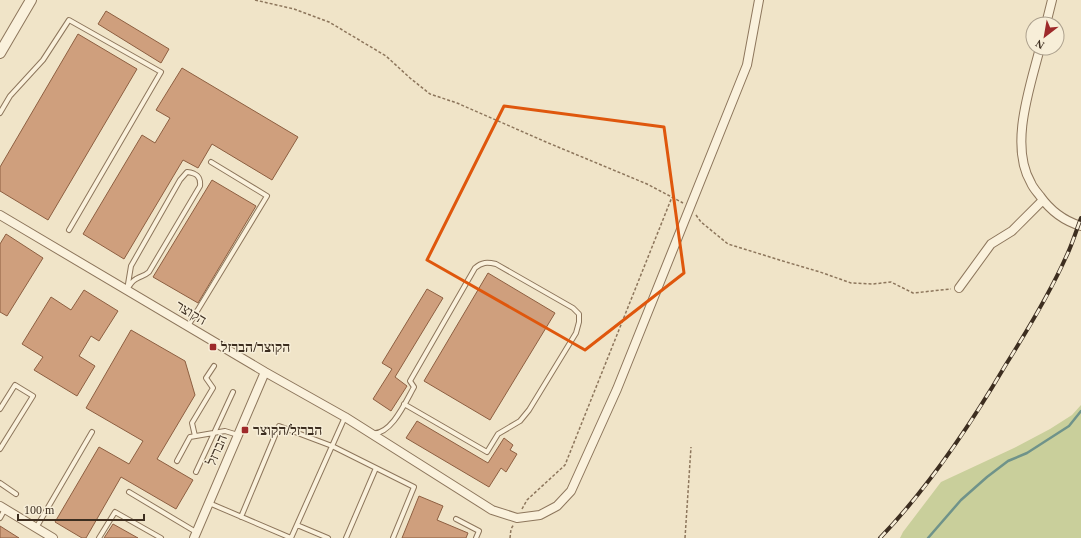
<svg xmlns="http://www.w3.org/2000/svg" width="1081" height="538" font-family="'Times New Roman',Heebo,serif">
  <rect width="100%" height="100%" fill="#f0e4c8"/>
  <!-- green -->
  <path fill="#c9cf9b" d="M1081 405V538H900L903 532 941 482 1014 448 1050 429 1072 415Z"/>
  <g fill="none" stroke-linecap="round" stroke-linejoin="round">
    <!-- stream -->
    <path stroke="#6f938a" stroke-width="2.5" d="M928 538 961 500 987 477 1008 461 1027 453 1069 426 1081 411"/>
  </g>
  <!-- building -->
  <path fill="#cf9f7d" stroke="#8d5f41" d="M106 11 169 49 161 63 98 24Z
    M78 34 137 69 48 220 0 191V167Z
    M182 68 298 137 272 180 212 144 198 168 183 160 124 259 83 234 142 135 155 143 170 118 156 110Z
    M212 180 256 206 198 303 153 277Z
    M6 234 43 258 7 316 0 312V244Z
    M488 273 555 313 490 420 424 381Z
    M427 289 443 298 395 377 407 386 391 411 373 399 392 369 382 363Z
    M84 290 118 311 99 341 91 336 79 356 95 366 77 396 34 370 43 357 22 344 51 297 71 310Z
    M131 330 185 361 195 395 157 459 193 480 176 509 121 477 86 538H82L55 522 99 447 129 464 143 441 86 408Z
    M417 421 488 463 504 438 513 445 510 450 517 454 506 472 501 468 489 487 406 438Z
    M419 496 443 506 437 520 468 533 466 538H402Z
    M113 524 138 538H104Z
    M0 526 19 538H0Z"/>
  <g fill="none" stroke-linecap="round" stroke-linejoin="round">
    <!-- service casing -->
    <g stroke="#8d765c" stroke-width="6">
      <path id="service" d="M0 113 10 96 43 60 69 20 161 72 69 230
        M187 172C196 173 201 176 200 186L149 272C143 277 142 275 136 279 132 281 129 286 127 290L131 266 180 180Z
        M188 326 267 196 211 162
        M0 409 15 385 33 396 0 449
        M372 433C391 436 406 401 414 387L410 381 475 268C482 262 487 262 496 264L573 308 579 314V322L576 333 529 410 520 421 498 434 487 452 404 404
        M195 436 192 423 213 388 206 378 214 366
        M177 461 190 437 225 431 238 435
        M196 472 233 392
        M0 483 16 494
        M129 492 196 532
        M209 503 291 538 345 417
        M241 517 279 426 332 446 414 487 393 538
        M0 518 5 509
        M456 519 479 531 476 538
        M297 525 328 538
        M36 528 92 432
        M99 538 115 512 161 538
        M346 538 376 468"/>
    </g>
    <!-- minor casing -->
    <g stroke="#8d765c" stroke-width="10">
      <path id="minor" d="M1046 24 1052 0
        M1040 48C1030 87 1009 146 1031 183 1033 188 1037 192 1040 196 1050 210 1064 221 1081 226
        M0 215 265 372 345 417 492 510 517 518 540 515 557 506 571 491 617 389 747 65 759 0
        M959 288 991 244 1012 231 1043 200
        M0 506 53 538
        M194 538 265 372"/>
    </g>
    <!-- tertiary casing -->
    <g stroke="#8d765c" stroke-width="12">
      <path id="tertiary" d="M0 53 31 0"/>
    </g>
    <!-- path -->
    <path stroke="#8d765c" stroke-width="1.5" stroke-dasharray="3 2" stroke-linecap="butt" d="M255 0 294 9 329 22 386 56 410 78 430 94 457 103 546 142 647 184 683 203
      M696 215 701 222 728 244 786 262 820 272 851 283 873 284 891 282 913 293 951 289
      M522 509 527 500 565 465 672 197
      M510 538 511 529 514 524
      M685 538 691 447"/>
    <!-- service -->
    <use href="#service" stroke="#faf1dc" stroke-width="4"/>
    <!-- minor -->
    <use href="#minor" stroke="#faf1dc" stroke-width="8"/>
    <!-- tertiary -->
    <use href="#tertiary" stroke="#faf1dc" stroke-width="10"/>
    <!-- rail casing -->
    <g stroke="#3d2e20" stroke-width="4">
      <path id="rail" d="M880 538C929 487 969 427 1005 366 1027 331 1049 295 1066 257 1072 245 1076 231 1081 218"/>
    </g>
    <!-- rail -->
    <use href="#rail" stroke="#f7eed8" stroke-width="2.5" stroke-dasharray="8" stroke-linecap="butt"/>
  </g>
  <!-- marked area -->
  <path fill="none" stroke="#df570d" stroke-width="3" stroke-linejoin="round" d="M504 106 664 127 684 273 585 350 427 260Z"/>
  <!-- markers -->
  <g fill="#9e2a2b" stroke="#f7eed8" stroke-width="1.5">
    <rect x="209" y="343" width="8" height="8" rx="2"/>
    <rect x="241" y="426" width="8" height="8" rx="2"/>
  </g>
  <g text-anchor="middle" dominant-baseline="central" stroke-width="3" stroke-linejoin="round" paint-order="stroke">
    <!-- street labels -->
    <g font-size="14" fill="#3d2e20" stroke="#f7eed8">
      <text transform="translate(191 313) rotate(31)">הקוצר</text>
      <text transform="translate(217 450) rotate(-67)">הברזל</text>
    </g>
    <!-- poi labels -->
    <g font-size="14" font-weight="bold" fill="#3d2e20" stroke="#f7eed8" text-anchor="start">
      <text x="221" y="347">הקוצר/הברזל</text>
      <text x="253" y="430">הברזל/הקוצר</text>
    </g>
  </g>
  <!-- north arrow -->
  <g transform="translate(1045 36) rotate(211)"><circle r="19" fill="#f7eed8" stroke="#ada18e"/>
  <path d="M0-3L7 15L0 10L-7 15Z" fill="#9e2a2b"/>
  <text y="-6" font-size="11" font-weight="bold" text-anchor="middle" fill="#3d2e20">N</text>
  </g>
  <!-- scale -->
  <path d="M18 514v6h126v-6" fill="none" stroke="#3d2e20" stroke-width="2"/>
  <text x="24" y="514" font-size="12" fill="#3d2e20" stroke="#f7eed8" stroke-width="3" paint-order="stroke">100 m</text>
</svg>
